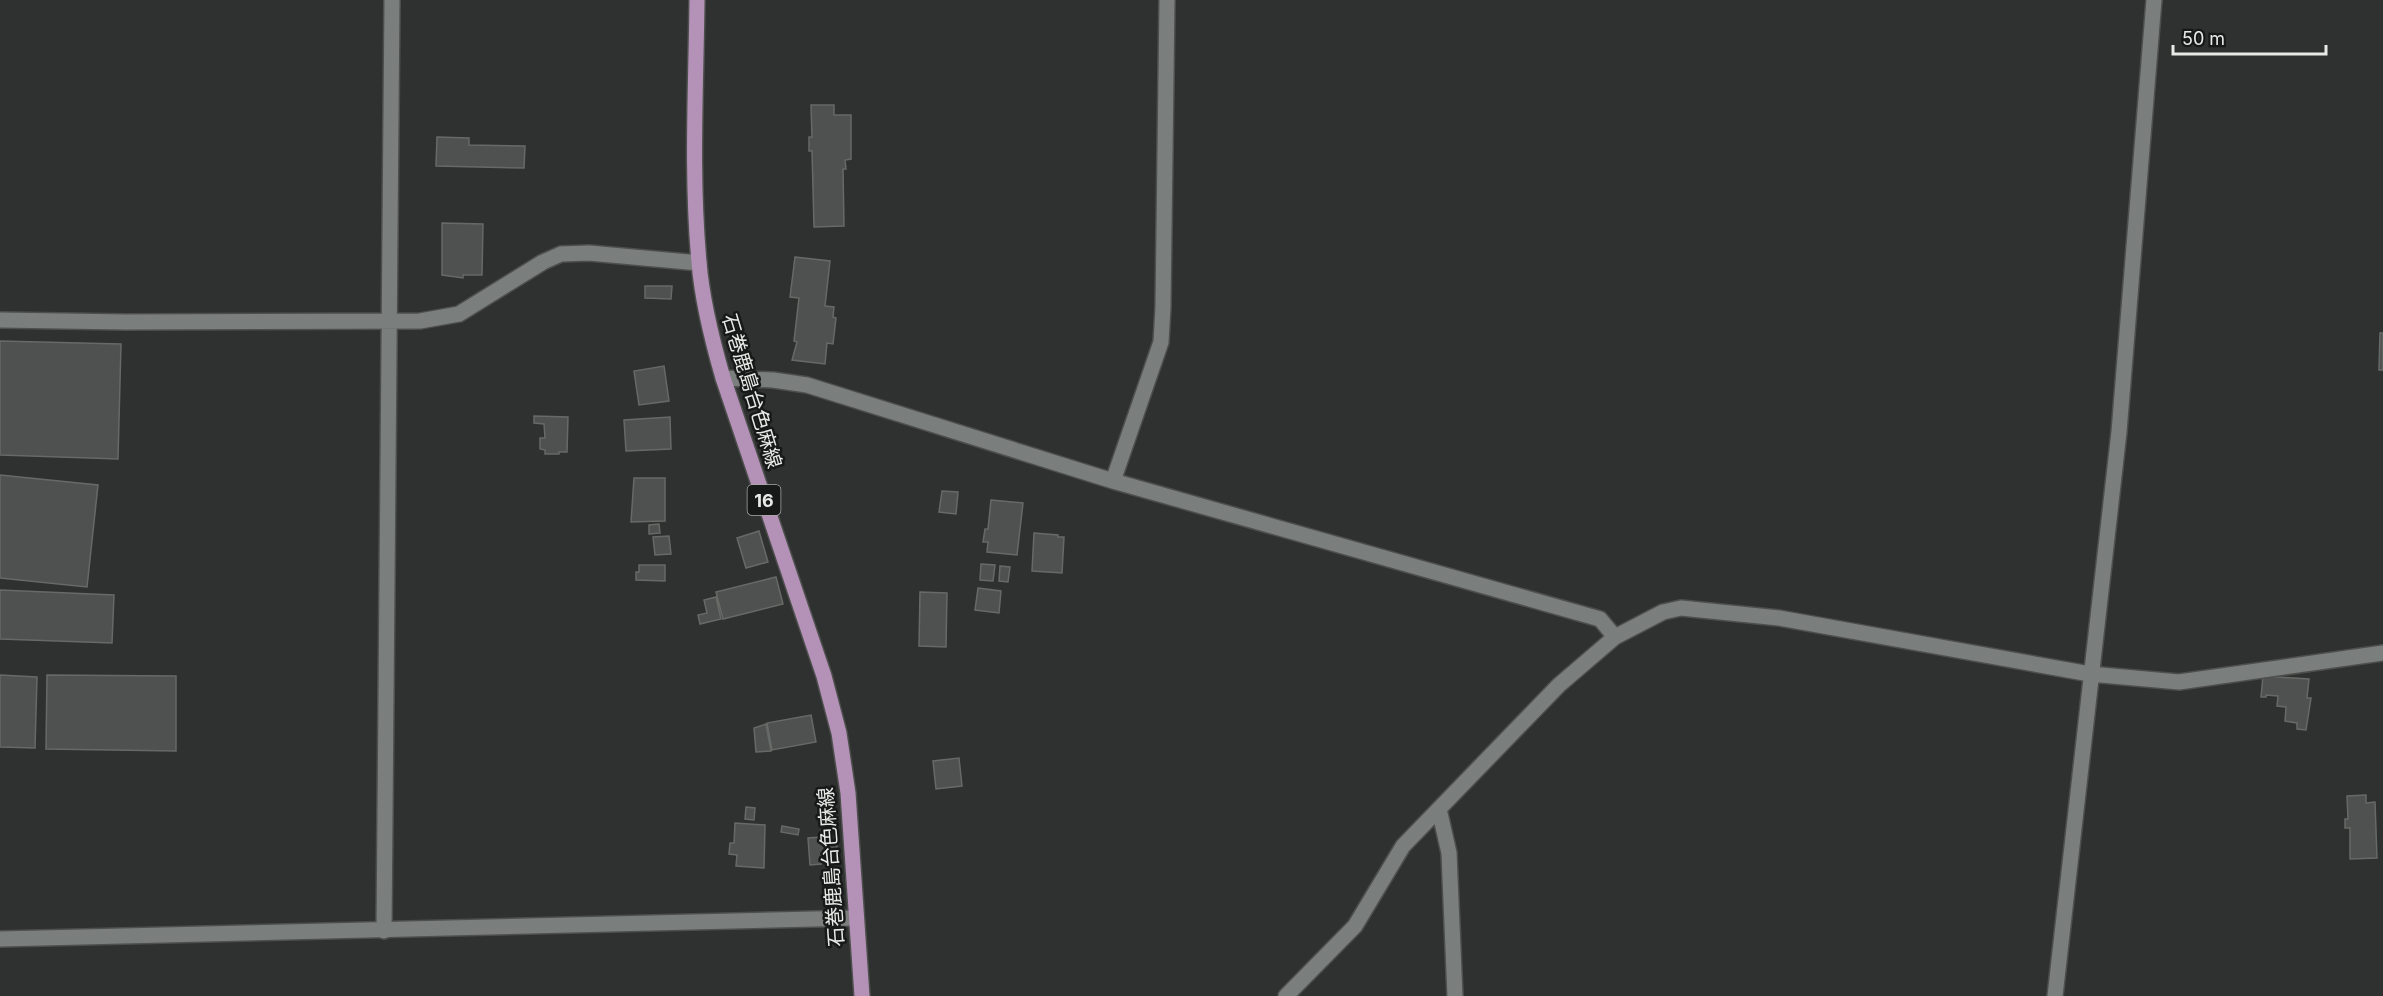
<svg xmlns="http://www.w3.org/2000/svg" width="2383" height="996" font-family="Inter,'Noto Sans JP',sans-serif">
  <rect width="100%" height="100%" fill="#2e312f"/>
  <!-- building -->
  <path fill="#4e514f" stroke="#666a67" stroke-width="1.5" d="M811 105H834V115H851V159L845 160 846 169H843L844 226 814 227 812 151H809V137H812Z
    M437 137 469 138V145L525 146 524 168 436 166Z
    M442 223 483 224 482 275H463V278L442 275Z
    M795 257 830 261 825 306 834 307 833 317 836 318 833 344 827 343 825 364 792 360 797 342 794 341 799 298 790 297Z
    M645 286H672L671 299 645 298Z
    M2380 333H2383V370H2379Z
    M0 341 121 344 118 459 0 455Z
    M664 366 669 401 639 405 634 371Z
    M534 416 568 417 567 452H559V454H545V450L540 449V438H545L544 424 534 423Z
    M670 417 671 449 626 451 624 420Z
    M0 475 98 485 87 587 0 578Z
    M634 478H665V521L631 522Z
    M942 491 958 492 956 514 939 512Z
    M991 500 1023 503 1017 555 987 552 988 542H983L985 529H988Z
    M659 524 660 533 649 534V525Z
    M759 531 768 562 746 568 737 538Z
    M1034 533 1058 535V537H1064L1062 573 1032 571Z
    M669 536 671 554 655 555 653 537Z
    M981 564 995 565 993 581 980 580Z
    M639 565H665V581L636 580V572H639Z
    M1000 566 1010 567 1008 582 999 581Z
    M776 577 783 604 723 619 716 592Z
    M978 588 1001 591 999 613 975 610Z
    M0 590 114 595 112 643 0 639Z
    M920 592 947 593 946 647 919 646Z
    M716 597 721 619 700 624 698 615 707 613 704 600Z
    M0 675 37 677 35 748 0 747Z
    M47 675 176 676V751L46 749Z
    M2263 676 2309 679 2307 698H2311L2306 730 2297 729V723L2285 721 2286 707 2277 706 2278 696 2266 695V697H2261Z
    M811 715 816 742 772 750 767 723Z
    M766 724 771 751 756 752 754 728Z
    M959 758 962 786 936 789 933 761Z
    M2366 795V803L2375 802 2377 858 2350 859V828H2345V819H2348L2347 796Z
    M746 807 755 808 754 820 745 819Z
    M735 823 765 825 764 868 736 866 737 855 729 854 730 843H734Z
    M782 826 799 829 798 835 781 832Z
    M836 836 838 860 821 861V864L810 865 808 838Z"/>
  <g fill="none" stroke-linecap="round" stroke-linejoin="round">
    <!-- minor casing -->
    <g stroke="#4d4f4d" stroke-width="18">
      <path id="minor" d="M0 320 126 322 420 321 459 314 543 262 561 254 589 253 699 263
        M723 378 773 380 807 385 1113 481 1600 619 1615 637
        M1113 481 1161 342 1163 307 1167 0
        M1439 809 1449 853 1455 996
        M384 931 392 0
        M1286 996 1355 926 1403 846 1559 685 1615 637 1663 612 1681 608 1779 618 2090 674 2179 682 2383 653
        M2055 996 2119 432 2154 0"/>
    </g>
    <!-- tertiary casing -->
    <g stroke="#4d4f4d" stroke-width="18">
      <path id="tertiary" d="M0 939 856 918"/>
    </g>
    <!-- primary casing -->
    <g stroke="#4d4f4d" stroke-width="18">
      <path id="primary" d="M697 0C696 87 691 175 699 262 702 301 712 340 723 378L824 676 839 733 848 793 862 996"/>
    </g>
    <!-- minor -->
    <use href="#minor" stroke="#7a7e7c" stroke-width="15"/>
    <!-- tertiary -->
    <use href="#tertiary" stroke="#7a7e7c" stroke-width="15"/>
    <!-- primary -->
    <use href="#primary" stroke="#b491b7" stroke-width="15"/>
  </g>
  <g text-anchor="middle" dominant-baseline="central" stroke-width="5" stroke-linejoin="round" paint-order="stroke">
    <!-- shield labels -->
    <rect fill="#171918" stroke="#a9abaa" stroke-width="1.5" x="747.5" y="485" width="33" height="30" rx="4.5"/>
    <g font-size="18" font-weight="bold" fill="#e8eae8">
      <text x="764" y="500">16</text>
    </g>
    <!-- street labels -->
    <g font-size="20" fill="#e8eae8" stroke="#171918">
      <text transform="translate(752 391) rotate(73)">石巻鹿島台色麻線</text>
      <text transform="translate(831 867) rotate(-94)">石巻鹿島台色麻線</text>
    </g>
  </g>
  <!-- scale -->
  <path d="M2173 45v9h153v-9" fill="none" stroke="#e8eae8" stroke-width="3"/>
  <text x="2182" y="45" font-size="18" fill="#e8eae8" stroke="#171918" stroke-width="4.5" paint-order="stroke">50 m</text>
</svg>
